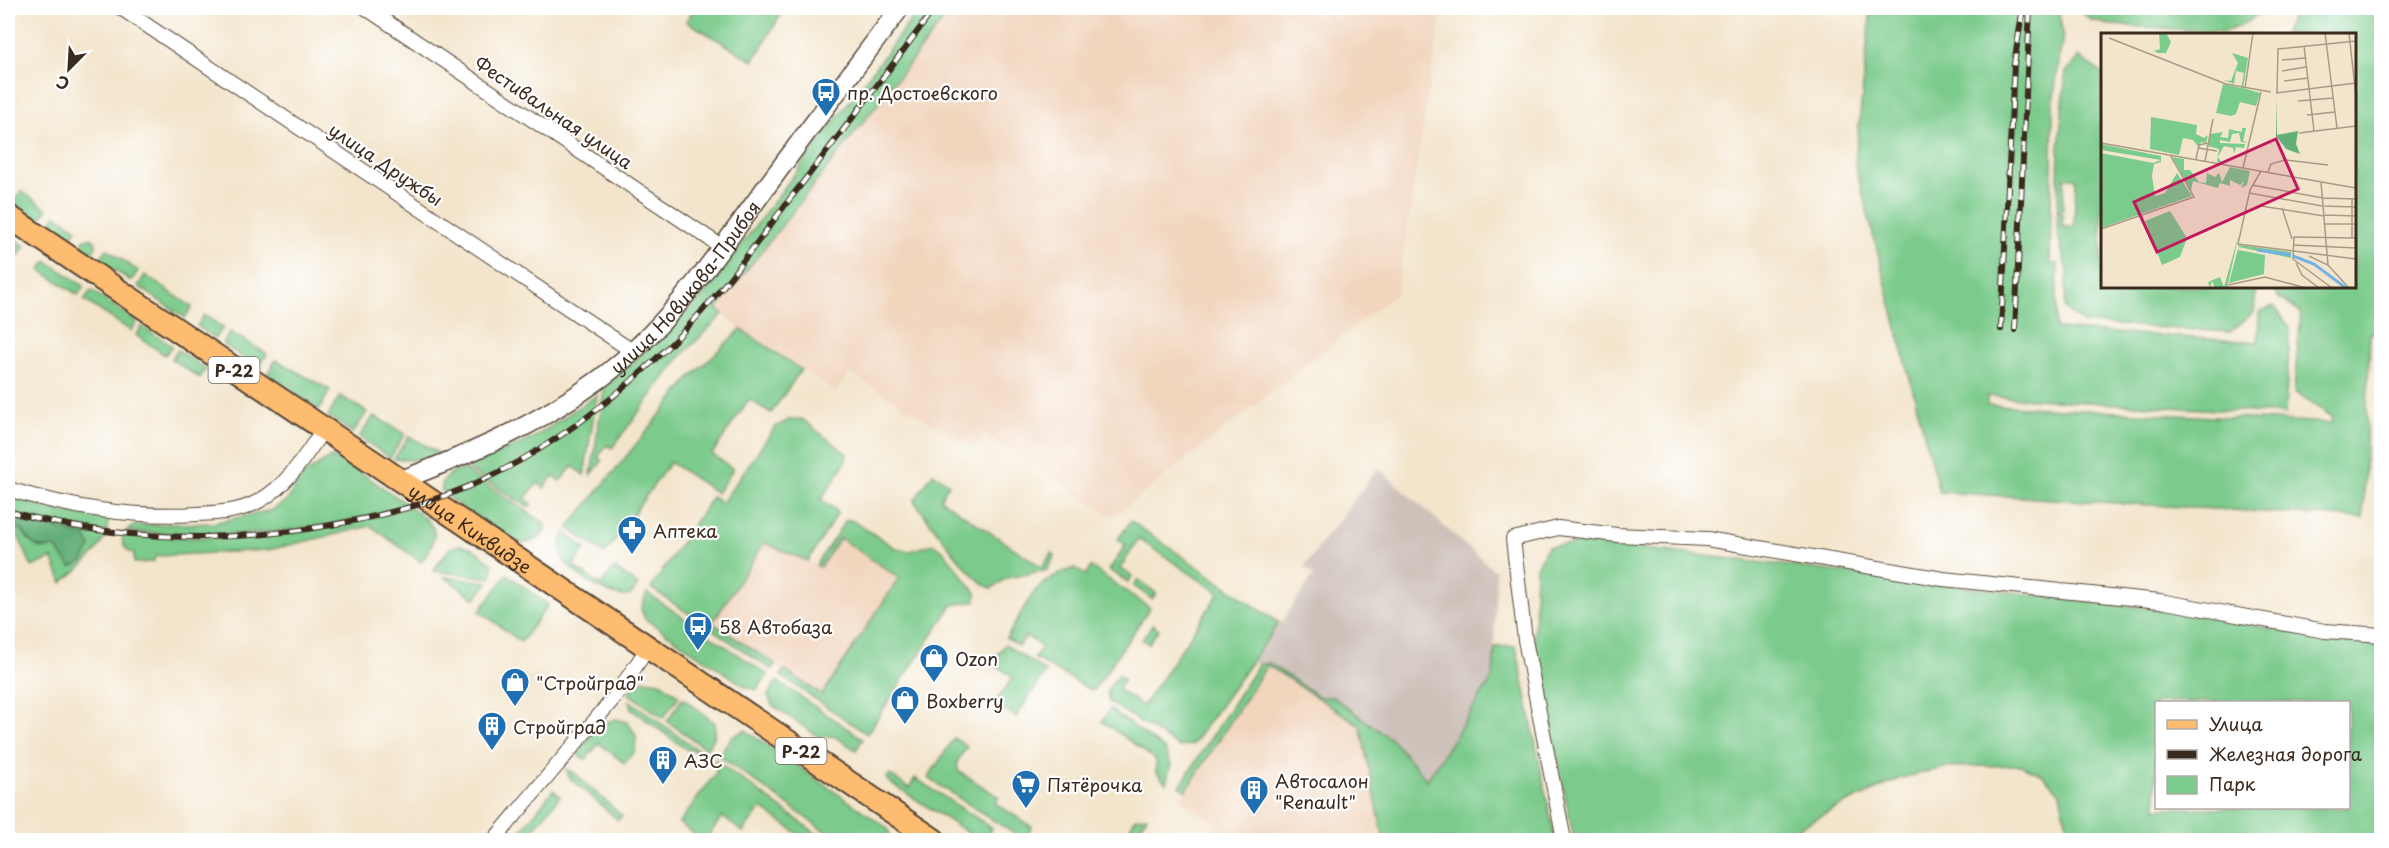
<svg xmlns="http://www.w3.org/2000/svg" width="2389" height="848" font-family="'Playpen Sans',sans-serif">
  <rect width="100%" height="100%" fill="#fff"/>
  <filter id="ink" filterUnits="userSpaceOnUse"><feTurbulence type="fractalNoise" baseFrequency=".0167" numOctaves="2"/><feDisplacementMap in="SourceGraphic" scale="12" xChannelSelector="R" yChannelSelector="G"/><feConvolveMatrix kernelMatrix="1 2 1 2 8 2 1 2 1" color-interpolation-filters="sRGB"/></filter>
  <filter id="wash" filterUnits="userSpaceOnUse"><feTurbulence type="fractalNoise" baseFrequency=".008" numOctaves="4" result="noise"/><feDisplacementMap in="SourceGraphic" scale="24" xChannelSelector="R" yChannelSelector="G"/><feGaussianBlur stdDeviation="1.35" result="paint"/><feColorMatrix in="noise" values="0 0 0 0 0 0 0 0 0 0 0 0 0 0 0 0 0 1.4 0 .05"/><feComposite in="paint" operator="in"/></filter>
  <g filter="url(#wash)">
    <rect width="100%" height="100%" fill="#f3e5cc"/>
    <!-- built -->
    <path fill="#f1d5bd" d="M953 8H1442L1397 293 1113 517 986 435 974 449 850 373 835 392 733 323 717 308Z
      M840 538 899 577 821 695 711 623 764 542 820 567Z
      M1267 665 1360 725 1384 840H1205L1216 824 1181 799Z"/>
    <!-- industrial -->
    <path fill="#cec1ba" d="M1378 468 1496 572 1493 677 1427 781 1392 740 1320 697 1272 664 1258 665 1253 662 1314 575 1304 567Z
      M408 505 410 507 381 516 291 533 193 539 124 534 126 531 193 536 290 530 360 518Z"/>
    <!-- green -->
    <path fill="#7bcb8c" stroke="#5b7a55" stroke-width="1.5" fill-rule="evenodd" d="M695 8H785L753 61 686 21Z
      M920 8H953L717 308 723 314 680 357 612 448 607 445 598 457 602 461 591 475 604 389 701 298Z
      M1871 8H2058L2063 34 2053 103 2050 264H2058L2056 329 2258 342 2259 312 2274 306 2290 328 2285 414 1987 396V405L2331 423 2333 417 2294 392 2301 312 2280 299 2271 287 2354 286V34H2284V32L2291 20 2292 8H2381L2382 333H2370L2363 518 1939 492 1855 164Z
      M2078 8H2267L2244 24 2224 32 2110 25 2091 20Z
      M2079 57 2102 73V286L2256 287 2254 312 2230 332 2083 323 2065 309 2067 271 2057 231 2059 148 2066 72ZM2064 178H2076L2074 227H2062L2063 214 2058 213 2059 210H2063Z
      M21 191 47 209 40 220 13 202Z
      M56 215 77 229 69 240 49 225Z
      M12 237 25 246 19 255 8 247Z
      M82 245a7 7 0 1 1 14 0a7 7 0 1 1-14 0Z
      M107 249 138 271 131 281 99 260Z
      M47 261 84 286 78 295 40 270Z
      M145 275 192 307 185 318 138 286Z
      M91 290 137 322 131 331 84 300Z
      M204 315 223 328 215 338 197 326Z
      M142 326 172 346 165 355 136 335Z
      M741 329 801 370 771 413 749 399 712 454 733 469 717 493 670 462 605 554 568 528 690 378Z
      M230 332 267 354 258 368 223 344Z
      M178 350 206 369 200 378 171 359Z
      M276 360 330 390 319 410 267 374Z
      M597 395 584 475 573 466 560 481 553 476 544 488 538 483 525 498 532 504 528 507 466 468 533 438Z
      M340 396 367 412 353 433 328 416Z
      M374 416 405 434 390 458 359 437Z
      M802 419 847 454 846 461 821 500 836 510 837 514 808 561 764 543 712 623 775 664 772 670 651 588 712 497 722 503 775 427 789 420Z
      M409 436 440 454 411 460 394 459Z
      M331 457 344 461 408 505C317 534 221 539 126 531L135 525 213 523 272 510 287 501 302 476Z
      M463 469 544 523 546 528C542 540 525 546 514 541 491 531 469 512 449 498L442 491V482L450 474Z
      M933 473 949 484 940 499 1042 567 1052 553 1055 555 1047 570 1007 578 992 588C974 586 928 518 914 501Z
      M8 496 64 512 108 519C110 546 81 567 62 583L52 558 32 567 17 533 8 530V525L22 530C39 558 51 551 72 532L8 515Z
      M410 507C438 525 442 535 421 562L371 526 268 550 156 556 153 562 134 563V553C125 552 120 542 124 534 221 543 317 536 410 507Z
      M846 520H851L897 549 910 551 933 544 942 549 976 593V601L952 605 867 734 781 676 784 670 822 695 899 578 840 538 820 567 816 565Z
      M1131 521 1279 623 1193 744 1179 747 1109 702 1107 691 1118 675 1124 680 1118 689 1143 706 1219 593 1139 539 1120 568 1132 576 1128 582 1109 570 1126 545 1118 539Z
      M565 533 585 548 573 566 601 585 614 568 638 585 631 595C615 601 573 575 565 561 559 552 560 542 565 533Z
      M1595 543 2180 612 2330 638 2381 640V840H2070L2060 793 2043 775 2021 765 1948 767 1901 778 1834 809 1776 840H1574L1534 642 1536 567 1548 546ZM2156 702H2348V808H2156Z
      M460 545 472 548 493 564 491 578 433 571 450 548Z
      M1091 567 1150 608 1093 691 1034 658 1042 647 1026 636 1019 646 1006 638C1030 603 1027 583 1075 568L1085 575Z
      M507 574 548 605 521 642 480 611Z
      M445 577 488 582 475 599Z
      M1138 580 1156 593 1152 599 1134 586Z
      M647 593 768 675 756 690 746 687 645 619 641 609Z
      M1153 624 1159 629 1148 644 1142 639Z
      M1005 644 1046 672 1016 717 995 703 1013 677 992 663Z
      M1516 646 1555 840H1384L1360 725 1267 665 1186 791 1180 786 1258 665 1269 663 1320 697H1333L1392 740 1427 780 1493 677 1495 647Z
      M644 680 660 682 679 696 663 718 628 693 636 684Z
      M777 681 863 739 856 750 834 736 819 737 772 705 768 695Z
      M683 698 715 723 714 738 706 749 667 721Z
      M629 700 701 752 686 749 631 709Z
      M1110 709 1164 749 1171 765 1166 783 1156 772V760L1102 721Z
      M616 719 627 722 636 735 635 751 624 763 599 743 586 759 580 757 578 752 601 724Z
      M745 730 886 827 889 831 890 840H837L718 755 732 737Z
      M954 738 967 747 957 762 958 771 999 797 995 803 1032 827 1024 840 928 778Z
      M715 760 821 837 819 840H807L761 808 743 832 722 817 705 840H691L695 835 679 823 716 773Z
      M566 769 573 772 622 816 618 820 569 777Z
      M890 775 909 788 915 778 992 828 984 840H979L889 782 886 778Z
      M553 790 560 796 525 840H514Z
      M1147 816 1131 840H1121L1136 818Z"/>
    <!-- forest -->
    <path fill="#64af78" stroke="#506c4b" stroke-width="1.5" d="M8 515 85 536 91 547 82 562 71 567 55 547C36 550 32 545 22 530L8 525Z"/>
  </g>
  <g filter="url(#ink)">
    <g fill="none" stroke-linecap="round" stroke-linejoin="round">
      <!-- minor casing -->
      <g stroke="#574638" stroke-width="16">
        <path id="minor" d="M121 8 632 351
          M366 8 722 247
          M8 489C71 508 131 518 197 514 219 513 240 512 259 501 288 485 305 456 323 430
          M494 840 613 699 648 648
          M1564 840 1525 640 1513 539 1558 528 1617 535 1707 539 1943 579 2160 601 2325 631 2382 635"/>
      </g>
      <!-- tertiary casing -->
      <g stroke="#574638" stroke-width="21">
        <g id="tertiary">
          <path id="s1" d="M399 481C474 452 535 427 601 378 668 328 715 257 764 190 809 129 855 68 900 8"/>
        </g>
      </g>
      <!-- primary casing -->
      <g stroke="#574638" stroke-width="26">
        <g id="primary">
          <path id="s2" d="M8 216 934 840"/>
        </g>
      </g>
      <!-- minor -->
      <use href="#minor" stroke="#fff" stroke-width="14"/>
      <!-- tertiary -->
      <use href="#tertiary" stroke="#fff" stroke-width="18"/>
      <!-- primary -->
      <use href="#primary" stroke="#febc70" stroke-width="22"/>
      <!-- rail casing -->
      <g stroke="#3b2a1e" stroke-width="6">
        <path id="rail" d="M2001 329 2014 64 2023 8
          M2015 330 2030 8
          M8 511C99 537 198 543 293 531 358 522 427 507 487 478 555 445 619 396 672 343 716 300 752 249 789 200 839 137 887 72 935 8"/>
      </g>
      <!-- rail -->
      <use href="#rail" stroke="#fff" stroke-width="4" stroke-dasharray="11" stroke-linecap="butt"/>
    </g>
  </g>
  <!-- icons -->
  <defs>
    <g id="bus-pin" transform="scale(1.5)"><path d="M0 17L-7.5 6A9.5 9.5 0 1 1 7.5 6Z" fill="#1f6fb2" stroke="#fff"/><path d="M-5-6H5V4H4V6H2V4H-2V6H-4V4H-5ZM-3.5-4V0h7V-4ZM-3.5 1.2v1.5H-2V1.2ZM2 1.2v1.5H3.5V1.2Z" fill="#fff"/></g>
    <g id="pharmacy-pin" transform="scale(1.5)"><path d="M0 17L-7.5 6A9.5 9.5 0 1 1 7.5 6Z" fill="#1f6fb2" stroke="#fff"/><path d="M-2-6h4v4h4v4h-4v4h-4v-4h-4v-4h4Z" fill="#fff"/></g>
    <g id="shop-pin" transform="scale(1.5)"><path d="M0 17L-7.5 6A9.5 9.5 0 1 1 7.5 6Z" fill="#1f6fb2" stroke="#fff"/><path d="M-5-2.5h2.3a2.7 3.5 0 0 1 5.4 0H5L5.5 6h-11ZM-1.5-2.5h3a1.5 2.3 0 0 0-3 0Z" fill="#fff"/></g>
    <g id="building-pin" transform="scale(1.5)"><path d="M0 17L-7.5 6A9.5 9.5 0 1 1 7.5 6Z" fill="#1f6fb2" stroke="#fff"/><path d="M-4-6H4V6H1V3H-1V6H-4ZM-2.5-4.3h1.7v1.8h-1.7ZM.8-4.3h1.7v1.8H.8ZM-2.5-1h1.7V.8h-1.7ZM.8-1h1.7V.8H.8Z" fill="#fff"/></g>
    <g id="supermarket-pin" transform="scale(1.5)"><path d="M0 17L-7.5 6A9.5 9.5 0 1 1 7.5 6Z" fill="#1f6fb2" stroke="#fff"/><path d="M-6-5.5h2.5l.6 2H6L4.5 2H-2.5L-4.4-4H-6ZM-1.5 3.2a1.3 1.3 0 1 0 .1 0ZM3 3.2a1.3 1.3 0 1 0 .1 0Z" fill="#fff"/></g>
  </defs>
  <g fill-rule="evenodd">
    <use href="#bus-pin" x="826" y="92"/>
    <use href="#pharmacy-pin" x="632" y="530"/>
    <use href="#bus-pin" x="698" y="626"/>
    <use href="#shop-pin" x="934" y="658"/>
    <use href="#shop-pin" x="515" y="682"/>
    <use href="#shop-pin" x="905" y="700"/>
    <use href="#building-pin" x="492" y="726"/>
    <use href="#building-pin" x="663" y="760"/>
    <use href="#supermarket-pin" x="1026" y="784"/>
    <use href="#building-pin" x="1254" y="790"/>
  </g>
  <g text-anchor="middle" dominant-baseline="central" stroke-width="4.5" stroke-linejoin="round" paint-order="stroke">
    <!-- shield labels -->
    <g fill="#fff" stroke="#766a62" stroke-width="1.5">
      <rect x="208.5" y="357" width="51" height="26" rx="4.5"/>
      <rect x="775.5" y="738" width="51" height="26" rx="4.5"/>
    </g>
    <g font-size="16" font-weight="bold" fill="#3b2a1e">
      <text x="234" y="370">Р-22</text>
      <text x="801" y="751">Р-22</text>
    </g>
    <!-- poi labels -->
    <g font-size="18" fill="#3b2a1e" stroke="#fff" text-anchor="start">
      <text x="847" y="92">пр. Достоевского</text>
      <text x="653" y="530">Аптека</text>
      <text x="719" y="626">58 Автобаза</text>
      <text x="955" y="658">Ozon</text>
      <text x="536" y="682">"Стройград"</text>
      <text x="926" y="700">Boxberry</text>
      <text x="513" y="726">Стройград</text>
      <text x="684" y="760">АЗС</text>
      <text x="1275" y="780">Автосалон<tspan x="1275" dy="21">"Renault"</tspan></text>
      <text x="1047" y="784">Пятёрочка</text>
    </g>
    <!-- street labels -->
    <g font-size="18" fill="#3b2a1e" stroke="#fff">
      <text transform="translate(554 112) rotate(34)">Фестивальная улица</text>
      <text transform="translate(386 164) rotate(34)">улица Дружбы</text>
      <text stroke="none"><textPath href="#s1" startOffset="352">улица Новикова-Прибоя</textPath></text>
      <text stroke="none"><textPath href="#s2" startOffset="558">улица Киквидзе</textPath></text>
    </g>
  </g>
  <!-- overview -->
  <g transform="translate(2101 33)">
    <rect width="255" height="255" fill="#f3e5cc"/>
    <path d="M58 0H65L70 9 65 20H57L53 18 59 16ZM131 20 147 25 142 55 159 60 155 73 139 69 135 81 130 83 115 80 122 51 140 55 143 40 135 38 133 51 123 47 130 48 137 30ZM50 84 96 92 95 101 103 105 107 102 105 110 100 109 98 115 92 107 82 105 78 122 49 116ZM141 95H145L142 108 147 110 140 109 138 100 131 101 129 109 119 107V110L144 111 143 115 135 114 133 121 132 115 123 113 117 124 121 130 116 129 118 116 103 112H107L109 101 122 99 119 104 127 105 128 96 141 99ZM0 111 60 123V129L53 131 51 143 54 163 64 160 76 140 91 163 0 195V120L52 130 60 127 0 117ZM71 124 83 126V137H89L98 149 105 150 106 140 114 144 118 140 121 149 129 134 149 138 146 152 140 155 143 148 139 152 129 147V153L119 150 117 155 92 148 90 158ZM69 178 86 205 79 224 61 232 44 188ZM138 201 126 255H114L111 248 109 255 107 249 119 244 123 254ZM138 212 190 219V225L138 214 137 217 164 222 163 241 128 250Z" fill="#7bcb8c"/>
    <path d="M175 65 176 102 197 98 195 111 199 121 185 116 175 103Z" fill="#64af78"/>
    <path fill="none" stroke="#73b2e6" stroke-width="3" d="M156 217 190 222M192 223 213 231 245 255"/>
    <path fill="none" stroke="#a99a86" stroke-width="1.5" d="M224 0 236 95M248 0 255 64M8 5 125 51 170 59M203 13 213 98M181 27 204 25M181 38 205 34M183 48 207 45M144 55 152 0M176 59 177 16 255 8M175 60 255 50M197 68 232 65M206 82 234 79M198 100 255 93M0 110 255 155M97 115 116 118M95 126 98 112 107 110M104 128 112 86M142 135 160 59M160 138 149 157 137 211 255 226M167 139 170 131 184 127 227 132M220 149 227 232M151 152 222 165 255 166M148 160 221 173 255 174M160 173 223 183M181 175 191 206M223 182 255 183M223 191H255M0 196 93 164 69 122M251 204V165M192 212 255 215M208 223 227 232 248 255M195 230 201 242 218 255M127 252 164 244 205 255M231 255 192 226 193 204 255 205"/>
    <path fill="#c2185b" fill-opacity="0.15" stroke="#c2185b" stroke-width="3" d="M175 106 197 156 56 219 33 169Z"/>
    <rect width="255" height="255" fill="none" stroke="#3b2a1e" stroke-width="3"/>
  </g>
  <!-- margin -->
  <rect width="2389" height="848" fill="none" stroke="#fff" stroke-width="30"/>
  <!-- legend -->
  <rect x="2155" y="701" width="195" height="108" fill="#ffffff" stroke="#b1aaa5" stroke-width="1.5"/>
  <rect x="2167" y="720" width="30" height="9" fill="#febc70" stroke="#b1aaa5" stroke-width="1.5"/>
  <text x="2209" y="731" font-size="18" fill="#3b2a1e">Улица</text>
  <rect x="2167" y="750" width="30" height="9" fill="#3b2a1e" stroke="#b1aaa5" stroke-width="1.5"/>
  <text x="2209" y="761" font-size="18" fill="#3b2a1e">Железная дорога</text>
  <rect x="2167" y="776" width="30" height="18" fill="#7bcb8c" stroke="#b1aaa5" stroke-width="1.5"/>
  <text x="2209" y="791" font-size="18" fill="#3b2a1e">Парк</text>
  <!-- north arrow -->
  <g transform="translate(69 69) rotate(204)" stroke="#ffffff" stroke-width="4.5" paint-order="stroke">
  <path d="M0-4.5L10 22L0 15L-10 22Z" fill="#3b2a1e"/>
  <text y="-9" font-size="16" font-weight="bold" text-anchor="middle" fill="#3b2a1e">С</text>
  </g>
</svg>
